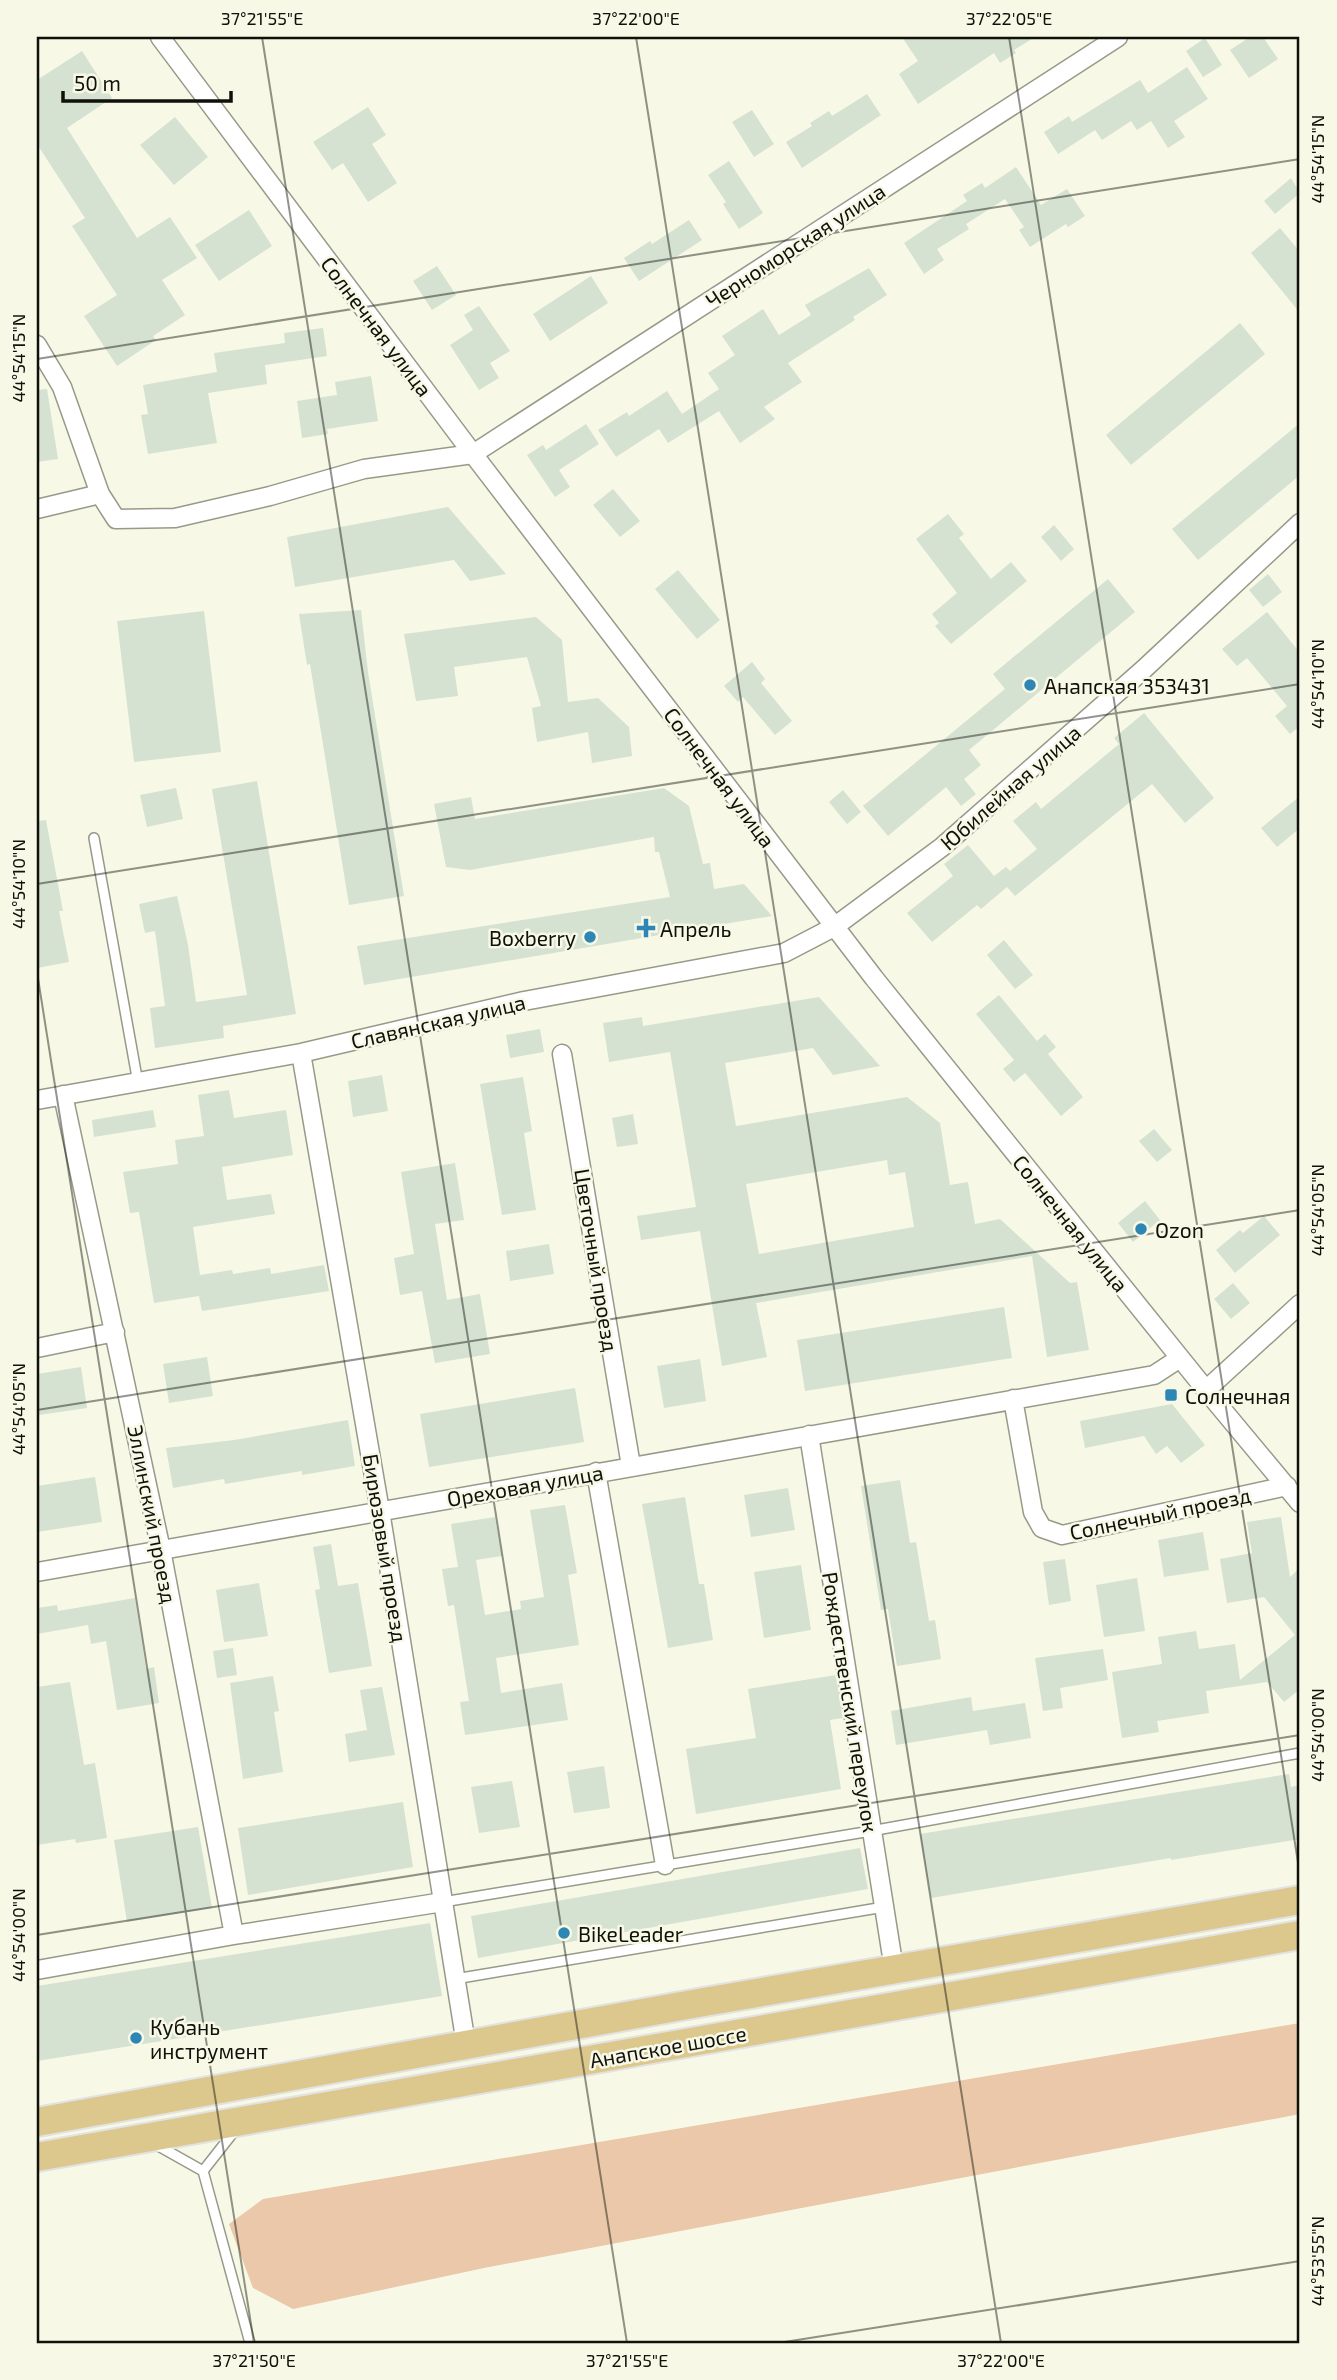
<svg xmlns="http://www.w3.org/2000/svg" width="1337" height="2380" font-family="'Exo 2',sans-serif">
  <rect width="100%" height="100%" fill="#f7f9e6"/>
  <!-- green -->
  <path fill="#eac8a9" d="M1300 2023V2114L484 2268 293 2309 253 2288 229 2224 263 2199Z"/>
  <!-- building -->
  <path fill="#d5e1d1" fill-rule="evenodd" d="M902 37H1035L1014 50 1016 53 1000 63 994 53 918 104 899 74 918 61Z
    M1250 37H1263L1278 59 1249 78 1230 50Z
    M1205 38 1222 65 1203 77 1186 51Z
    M82 51 112 98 67 128 137 238 170 217 197 258 162 280 185 315 153 336 156 340 117 366 84 316 117 295 72 226 85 218 37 144V80Z
    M1187 67 1208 99 1174 121 1185 137 1168 148 1151 121 1137 130 1131 121 1102 140 1095 130 1058 154 1044 132 1069 116 1072 122 1140 80 1148 93Z
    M867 94 881 115 802 168 786 142 812 126 810 123 829 111 832 116Z
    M368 107 386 135 372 144 397 183 368 202 343 163 332 170 313 142Z
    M752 110 774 144 754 157 732 122Z
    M175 117 208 157 174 185 140 145Z
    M729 161 763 213 739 229 723 204 726 202 708 175Z
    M1016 167 1041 205 1067 189 1085 216 1068 227 1066 224 1030 247 1019 230 1024 227 1005 199 966 224 969 229 937 249 944 260 924 274 904 243 967 201 963 195 982 183 985 188Z
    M1291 178 1300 193 1275 214 1264 201Z
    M249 210 272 246 219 281 195 245Z
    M689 220 702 240 639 281 624 258 650 241 652 244Z
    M1280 228 1300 252V313L1251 253Z
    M437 266 456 295 432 310 413 281Z
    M869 268 887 295 853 317 855 320 788 363 802 382 764 407 775 419 740 443 719 411 668 443 659 429 616 457 598 430 627 412 629 416 667 391 682 414 719 389 708 373 735 355 722 336 763 309 779 335 811 315 805 305Z
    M591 276 608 303 550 341 533 314Z
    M479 306 510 351 490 363 499 378 479 390 450 345 473 330 464 315Z
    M1240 323 1265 354 1131 465 1106 435Z
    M323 328 327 356 265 365 267 384 208 393 217 443 148 454 141 415 148 414 143 385 217 372 214 353 285 343 284 333Z
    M371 376 378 421 327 429 328 434 302 438 297 401 337 395 335 382Z
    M47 389 58 459 37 462V390Z
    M1300 423V475L1198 560 1172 529Z
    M586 424 599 444 559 470 570 487 555 497 527 455 543 445 546 450Z
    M613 489 640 521 620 537 593 505Z
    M448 507 506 574 470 581 454 560 295 587 287 537Z
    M948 514 964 534 959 538 991 579 1011 562 1027 581 951 644 935 626 939 623 932 614 957 593 916 539Z
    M1054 525 1074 549 1061 561 1041 537Z
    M678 570 720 620 697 639 655 589Z
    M1268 574 1282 592 1263 607 1249 590Z
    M1108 579 1135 612 969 750 981 765 964 779 976 794 961 806 946 787 888 836 863 806 1005 689 993 674Z
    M361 610 368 672 404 896 349 905 310 664 307 665 299 614Z
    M204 611 221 752 134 762 117 621Z
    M1267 612 1300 653V726L1290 734 1275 716 1287 706 1247 658 1237 666 1222 649Z
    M536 617 562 640 568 702 598 698 629 727 632 756 592 763 588 732 537 742 532 708 541 706 527 657 454 667 458 696 416 701 404 634Z
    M752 662 765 679 761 683 792 721 775 735 743 697 738 702 724 686Z
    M1144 713 1214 798 1185 823 1152 784 1015 896 1007 887 981 909 977 905 932 942 907 913 953 876 944 864 968 845 994 876 1006 867 1010 871 1037 849 1013 821 1036 802 1041 809 1119 744 1114 738Z
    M257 781 296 1014 223 1026 224 1038 155 1048 150 1008 165 1006 155 931 145 933 139 904 177 896 188 945 196 1002 247 995 212 789Z
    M176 788 183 819 147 827 140 795Z
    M664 788 689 806 703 864 710 863 714 889 744 884 772 916 364 985 357 946 670 897 659 852H655L654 837 470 870 446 867 434 804 471 797 475 819Z
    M843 790 861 812 847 824 829 802Z
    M1300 796V828L1277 847 1261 828Z
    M46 820 63 911H59L69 962 37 968V821Z
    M1004 940 1033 975 1015 989 987 955Z
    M999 995 1037 1041 1045 1034 1056 1047 1048 1054 1083 1097 1061 1116 1025 1073 1014 1082 1003 1069 1014 1060 976 1014Z
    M819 997 880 1066 833 1075 813 1048 725 1063 736 1126 907 1097 940 1123 950 1185 968 1182 975 1224 1000 1219 1070 1283 1077 1282 1089 1350 1047 1357 1032 1256 756 1303 767 1357 722 1366 700 1231 641 1240 637 1216 696 1207 670 1052 609 1062 603 1023 642 1017 643 1026ZM887 1160 889 1175 905 1172 914 1227 759 1254 746 1184Z
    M540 1029 544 1052 510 1058 506 1035Z
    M382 1075 388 1111 353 1117 348 1081Z
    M523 1077 532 1131 524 1133 536 1210 502 1215 480 1084Z
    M229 1090 234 1118 286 1110 293 1155 222 1167 227 1200 271 1194 275 1214 193 1227 200 1275 232 1270 233 1274 270 1268 271 1274 324 1265 329 1291 202 1311 199 1296 154 1303 139 1212 130 1213 123 1172 178 1164 175 1140 204 1136 198 1095Z
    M153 1110 156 1127 94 1137 92 1120Z
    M633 1114 638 1144 617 1147 612 1118Z
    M1154 1129 1172 1150 1157 1162 1139 1141Z
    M455 1163 464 1220 435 1224 447 1300 480 1294 490 1354 435 1363 422 1291 400 1295 394 1258 414 1254 401 1172Z
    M1145 1201 1160 1220 1133 1242 1118 1223Z
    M1264 1216 1280 1235 1235 1273 1216 1250 1240 1230 1243 1233Z
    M549 1244 554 1274 510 1281 506 1251Z
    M1233 1283 1250 1303 1231 1319 1214 1299Z
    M1004 1307 1012 1358 805 1391 797 1340Z
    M207 1357 213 1396 169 1403 163 1364Z
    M700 1359 706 1401 664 1408 657 1366Z
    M81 1367 87 1408 39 1415 37 1374Z
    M575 1388 584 1442 429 1467 420 1414Z
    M1172 1404 1205 1445 1181 1463 1167 1446 1156 1454 1144 1436 1085 1448 1080 1421Z
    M348 1420 355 1466 302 1475V1471L225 1484 224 1479 173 1488 166 1448 234 1440Z
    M95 1477 102 1522 37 1532V1486Z
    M900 1480 910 1543 916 1542 929 1621 935 1620 941 1659 897 1666 888 1609 881 1610 861 1486Z
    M788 1488 795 1530 751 1537 744 1495Z
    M685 1497 699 1584H704L713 1640 668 1648 642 1504Z
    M565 1505 577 1573 568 1575 579 1645 496 1658 501 1693 562 1683 568 1720 465 1735 460 1702 469 1701 454 1605 448 1606 442 1569 458 1567 451 1524 495 1517 502 1556 476 1560 485 1615 521 1609 520 1601 544 1597 530 1510Z
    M1281 1517 1290 1577 1300 1568V1689L1284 1702 1267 1682 1206 1691 1209 1713 1157 1721 1159 1732 1122 1738 1112 1672 1162 1664 1158 1637 1196 1631 1199 1649 1235 1644 1240 1680 1295 1635 1264 1597 1227 1603 1220 1559 1252 1553 1247 1522Z
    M1203 1532 1209 1570 1164 1577 1158 1540Z
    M331 1544 338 1586 358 1583 372 1666 329 1673 315 1590 320 1589 313 1547Z
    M1065 1559 1071 1601 1049 1605 1043 1562Z
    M801 1565 811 1630 764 1638 754 1572Z
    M1137 1578 1145 1631 1104 1637 1096 1585Z
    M259 1583 268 1636 224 1642 216 1590Z
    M135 1598 146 1669 154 1667 159 1703 117 1710 106 1641 91 1644 88 1625 37 1634V1608L57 1605 58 1611Z
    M233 1648 237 1675 217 1678 213 1651Z
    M1103 1649 1108 1680 1060 1688 1063 1708 1043 1711 1035 1658Z
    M836 1675 843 1718 830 1720 841 1789 696 1814 686 1749 756 1738 748 1689Z
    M273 1676 279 1711 274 1712 283 1772 243 1779 230 1683Z
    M70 1682 84 1765 95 1763 107 1838 76 1843 75 1839 37 1845V1687Z
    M382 1687 395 1755 349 1762 345 1734 367 1730 360 1690Z
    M971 1697 973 1711 1025 1703 1031 1738 990 1745 987 1730 896 1745 891 1711Z
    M604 1766 610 1808 574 1813 567 1772Z
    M1289 1774 1291 1787 1300 1785V1839L1171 1860V1858L931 1898 920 1834Z
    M512 1781 520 1827 479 1833 471 1787Z
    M403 1802 413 1867 248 1895 238 1828Z
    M198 1827 212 1908 127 1922 114 1840Z
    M860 1848 868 1889 478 1958 471 1916Z
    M430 1923 442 1996 37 2061V1986Z"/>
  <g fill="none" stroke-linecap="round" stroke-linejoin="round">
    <!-- service casing -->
    <g stroke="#979a88" stroke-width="12">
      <path id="service" d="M94 838 138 1083
        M443 1902 871 1831 1300 1753
        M455 1979 884 1907
        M155 2144 203 2171 250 2343
        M203 2171 236 2129"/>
    </g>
    <!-- minor casing -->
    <g stroke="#979a88" stroke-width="21">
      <path id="minor" d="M160 37 473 454 874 978 1206 1390 1300 1503
        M37 345 62 387 100 494 116 519 175 518 270 496 364 469 473 454 1118 37
        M37 509 100 494
        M301 1053 380 1511 466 2044
        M562 1054 631 1466
        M63 1095 161 1550 234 1935
        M37 1100 301 1053 524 1001 784 953 834 927 942 847 1144 669 1300 523
        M37 1348 115 1332
        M1206 1390 1300 1304
        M1013 1399 1033 1512 1042 1528 1062 1535 1287 1486
        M809 1435 894 1969
        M596 1472 665 1865
        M37 1572 1154 1375 1180 1358
        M37 1970 234 1935 443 1902"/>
    </g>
    <!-- primary casing -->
    <g stroke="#e2e2e2" stroke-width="32">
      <path id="primary" d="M37 2122 704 2002 1300 1900
        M37 2157 1300 1935"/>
    </g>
    <!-- service -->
    <use href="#service" stroke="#fff" stroke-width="9"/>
    <!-- minor -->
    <use href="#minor" stroke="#fff" stroke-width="18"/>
    <!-- primary -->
    <use href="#primary" stroke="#dcc78d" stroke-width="28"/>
  </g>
  <!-- ticks -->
  <path fill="none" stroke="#10110a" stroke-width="2" stroke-opacity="0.45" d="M262 37 627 2343M636 37 1001 2343M1009 37 1300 1875M37 359 1300 159M37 884 1300 684M37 972 254 2343M37 1410 1300 1210M37 1935 1300 1735M778 2343 1300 2261"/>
  <!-- markers -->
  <g fill="#2e86b4" stroke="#f7f9e6" stroke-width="2.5">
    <circle cx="1030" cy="685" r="7"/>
    <path d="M642.5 917.5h7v7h7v7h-7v7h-7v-7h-7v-7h7z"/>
    <circle cx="590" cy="937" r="7"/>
    <circle cx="1141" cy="1229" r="7"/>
    <rect x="1164" y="1388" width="14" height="14" rx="3.5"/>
    <circle cx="564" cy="1933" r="7"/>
    <circle cx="136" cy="2038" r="7"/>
  </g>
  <g text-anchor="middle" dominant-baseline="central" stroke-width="5" stroke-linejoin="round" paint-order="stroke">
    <!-- street labels -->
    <g font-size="21" fill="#10110a" stroke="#f7f9e6">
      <text transform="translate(795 245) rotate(-33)">Черноморская улица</text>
      <text transform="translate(377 326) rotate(53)">Солнечная улица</text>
      <text transform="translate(720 777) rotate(53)">Солнечная улица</text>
      <text transform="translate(1010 787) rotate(-41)">Юбилейная улица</text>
      <text transform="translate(438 1021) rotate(-13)">Славянская улица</text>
      <text transform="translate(1071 1223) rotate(51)">Солнечная улица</text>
      <text transform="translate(597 1260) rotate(81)">Цветочный проезд</text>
      <text transform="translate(525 1485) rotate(-10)">Ореховая улица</text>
      <text transform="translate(1160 1513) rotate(-12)">Солнечный проезд</text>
      <text transform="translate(153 1514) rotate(79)">Эллинский проезд</text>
      <text transform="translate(386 1548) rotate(81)">Бирюзовый проезд</text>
      <text transform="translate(851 1702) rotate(81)">Рождественский переулок</text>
      <text transform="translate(668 2046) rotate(-10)">Анапское шоссе</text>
    </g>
    <!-- poi labels -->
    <g font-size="21" fill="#10110a" stroke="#f7f9e6" text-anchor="start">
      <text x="1044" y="685">Анапская 353431</text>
      <text x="660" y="928">Апрель</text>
      <text x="576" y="937" text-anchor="end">Boxberry</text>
      <text x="1155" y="1229">Ozon</text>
      <text x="1185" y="1395">Солнечная</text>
      <text x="578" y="1933">BikeLeader</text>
      <text x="150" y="2026">Кубань<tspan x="150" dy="24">инструмент</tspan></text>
    </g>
  </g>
  <!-- border -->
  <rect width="1337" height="2380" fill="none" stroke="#f7f9e6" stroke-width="77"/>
  <!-- scale -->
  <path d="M63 91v10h168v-10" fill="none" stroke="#10110a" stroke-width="3.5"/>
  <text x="74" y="91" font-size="21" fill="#10110a" stroke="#f7f9e6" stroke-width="5" paint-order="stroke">50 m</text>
  <rect x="38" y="38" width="1260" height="2304" fill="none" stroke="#10110a" stroke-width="2.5"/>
  <g font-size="18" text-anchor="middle" fill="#10110a">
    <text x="262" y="25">37°21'55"E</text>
    <text x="636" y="25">37°22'00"E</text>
    <text x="1009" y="25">37°22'05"E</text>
    <text transform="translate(1318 159) rotate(-90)" y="6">44°54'15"N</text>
    <text transform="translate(19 358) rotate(-90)" y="6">44°54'15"N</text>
    <text transform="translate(1318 684) rotate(-90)" y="6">44°54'10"N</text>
    <text transform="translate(19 884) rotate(-90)" y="6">44°54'10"N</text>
    <text transform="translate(1318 1210) rotate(-90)" y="6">44°54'05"N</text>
    <text transform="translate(19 1409) rotate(-90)" y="6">44°54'05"N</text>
    <text transform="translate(1318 1735) rotate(-90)" y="6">44°54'00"N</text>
    <text transform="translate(19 1935) rotate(-90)" y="6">44°54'00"N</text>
    <text transform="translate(1318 2261) rotate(-90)" y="6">44°53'55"N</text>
    <text x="254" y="2367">37°21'50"E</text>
    <text x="627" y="2367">37°21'55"E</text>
    <text x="1001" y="2367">37°22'00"E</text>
  </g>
</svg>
